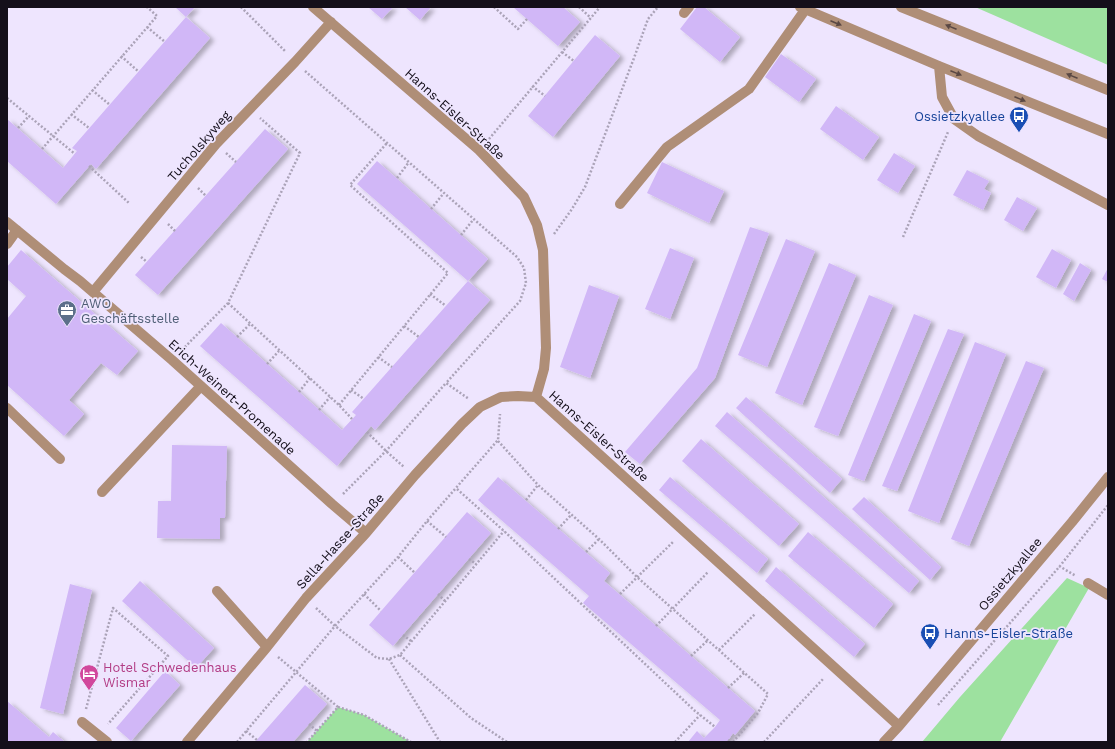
<svg xmlns="http://www.w3.org/2000/svg" width="1115" height="749" font-family="'Work Sans',sans-serif">
  <defs>
    <filter id="shadow"><feDropShadow dx="4.5" dy="2.5" stdDeviation="2" flood-color="#0004"/></filter>
  </defs>
  <rect width="100%" height="100%" fill="#eee5fe"/>
  <!-- green -->
  <path fill="#9de19f" d="M975 7H1108V65Z
    M1067 578 1089 588 1000 742H922L960 697Z
    M338 707 364 715 411 742H307Z"/>
  <!-- building -->
  <path fill="#d1b7f7" filter="url(#shadow)" d="M175 7H195L186 17Z
    M368 7H393L382 19Z
    M405 7H431L420 20Z
    M513 7H563L580 22 558 46Z
    M697 7H704L740 37 720 62 680 29Z
    M186 17 210 38 96 169 91 164 56 204 7 161V119L63 168 77 151 72 148Z
    M595 35 620 56 553 137 528 116Z
    M781 54 816 79 799 102 765 77Z
    M836 106 879 137 863 160 820 129Z
    M265 129 288 149 158 295 135 275Z
    M894 153 915 166 898 193 877 180Z
    M377 161 488 259 468 281 357 184Z
    M662 162 724 191 709 223 647 193Z
    M967 170 989 181 984 189 991 193 983 210 953 195Z
    M1017 197 1037 208 1023 231 1004 220Z
    M750 227 769 233 715 378 640 464 625 452 697 368Z
    M786 239 815 251 767 367 738 355Z
    M670 248 694 258 670 319 645 309Z
    M1052 249 1071 260 1056 288 1036 277Z
    M21 250 138 351 117 375 101 363 69 400 84 414 64 436 7 385V319L26 296 7 279V267Z
    M829 263 856 275 802 405 775 393Z
    M1080 263 1091 270 1074 301 1063 294Z
    M1108 268V282L1102 279Z
    M468 281 490 300 375 430 371 426 337 466 200 346 221 323 342 430 356 415 352 412Z
    M589 285 619 296 590 378 560 367Z
    M869 295 893 305 838 436 814 427Z
    M914 314 931 321 864 481 848 475Z
    M948 329 964 334 897 491 882 486Z
    M975 342 1006 354 939 523 908 511Z
    M1026 361 1044 368 969 546 951 539Z
    M746 397 842 479 830 493 736 408Z
    M727 412 919 581 909 593 715 426Z
    M701 439 799 524 779 546 682 461Z
    M172 445 227 446 225 518H220V539L157 538 158 501H171Z
    M498 477 610 573 604 581 755 711 735 735 733 733 727 742H688L697 731 704 738 715 727 720 720 583 603 589 596 478 500Z
    M670 477 768 559 757 573 659 490Z
    M864 497 941 567 930 580 852 509Z
    M467 512 491 533 393 646 369 625Z
    M808 532 893 604 874 628 788 556Z
    M776 567 865 644 854 657 765 581Z
    M140 581 214 648 196 668 122 601Z
    M70 584 92 590 63 714 40 708Z
    M165 671 180 685 131 741 116 728Z
    M305 685 327 704 293 742H255Z
    M7 701 49 737 53 732 65 742H7Z"/>
  <g fill="none" stroke-linecap="round" stroke-linejoin="round">
    <!-- path -->
    <path stroke="#aba3b8" stroke-width="2.5" stroke-dasharray="2 2" stroke-linecap="butt" d="M241 7 286 52
      M494 7 518 29 527 19
      M579 7 591 18
      M147 27 165 42
      M562 52 574 61
      M121 56 139 72
      M305 71 517 257 524 268 526 283 520 301 446 383
      M532 86 545 96
      M92 90 110 105
      M7 98 75 154
      M71 114 89 128
      M18 128 29 116
      M489 139 600 7
      M42 149 157 16 147 7
      M226 153 236 162
      M89 166 130 204
      M397 178 409 162
      M198 188 206 196
      M431 209 443 194
      M168 224 175 231
      M554 234 572 209 585 187 634 58 648 19 658 7
      M461 235 473 220
      M903 237 948 132
      M141 257 147 262
      M430 294 446 306
      M228 303 339 405 352 419
      M404 326 419 337
      M237 337 250 324
      M182 350 228 303 300 153 260 118
      M378 357 392 367
      M267 364 279 351
      M351 390 364 399
      M299 392 310 378
      M339 405 448 273 350 185 387 143
      M319 410 330 397
      M367 432 386 451 404 467
      M498 441 538 485 599 539 637 577 768 694 758 713 733 742
      M457 489 504 531 695 711 715 727
      M343 494 386 451 446 383 469 399
      M526 500 538 485
      M427 521 446 537
      M558 529 571 515
      M586 552 599 539
      M398 557 415 573
      M469 559 476 564
      M1059 566 1076 576
      M364 594 381 611
      M438 594 445 601
      M620 594 674 541
      M316 608 335 626 377 658 389 659 400 655 504 531
      M656 626 708 572
      M403 635 411 641
      M719 650 755 614
      M400 655 471 718 507 742
      M691 656 707 641
      M278 657 338 707 307 742
      M389 659 440 742
      M728 688 744 673
      M938 705 1060 566 1108 505
      M338 707 364 715 411 742
      M86 709 113 608 168 656 108 724
      M309 724 317 731
      M246 731 257 740
      M728 740 731 742
      M237 742 335 626 398 557 427 521 498 440 500 414
      M675 742 700 715
      M764 742 824 678"/>
    <!-- minor -->
    <path stroke="#af8e77" stroke-width="10" d="M313 7 479 150 524 197 537 225 543 250 546 348 544 369 536 397 899 726
      M800 7 939 66 1108 134
      M901 7 1108 90
      M684 13 689 7
      M939 66 942 97 954 119 978 136 1108 205
      M620 204 667 147 749 89 805 10
      M7 222 64 269 80 281 172 360 332 504 366 533
      M7 244 17 230
      M93 292 216 144 295 62 331 22
      M7 408 60 459
      M102 492 201 386
      M1088 583 1108 595
      M217 591 267 647
      M82 722 107 742
      M187 742 267 647 306 598 366 533 415 475 462 424 480 407 501 397 518 396 536 397
      M884 742 899 726 1072 522 1101 486 1108 477"/>
  </g>
  <!-- one-way arrows -->
  <defs><path id="oneway-solid" d="M-6-.8H1V-3.2L6.5 0L1 3.2V.8H-6Z"/></defs>
  <g fill="#5a4844">
    <use href="#oneway-solid" transform="translate(836 23) rotate(23)"/>
    <use href="#oneway-solid" transform="translate(951 27) rotate(-158)"/>
    <use href="#oneway-solid" transform="translate(956 73) rotate(22)"/>
    <use href="#oneway-solid" transform="translate(1072 76) rotate(-158)"/>
    <use href="#oneway-solid" transform="translate(1020 99) rotate(22)"/>
  </g>
  <!-- icons -->
  <defs>
    <g id="bus-pin" transform="scale(1)"><path d="M0 17L-7.5 6A9.5 9.5 0 1 1 7.5 6Z" fill="#1a4fb4" stroke="#eee5fe"/><path d="M-5-6H5V4H4V6H2V4H-2V6H-4V4H-5ZM-3.5-4V0h7V-4ZM-3.5 1.2v1.5H-2V1.2ZM2 1.2v1.5H3.5V1.2Z" fill="#fff"/></g>
    <g id="office-pin" transform="scale(1)"><path d="M0 17L-7.5 6A9.5 9.5 0 1 1 7.5 6Z" fill="#5c6f8a" stroke="#eee5fe"/><path d="M-6-3h4V-5.5h4V-3h4V5H-6ZM-1-4.5V-3h2v-1.5ZM-6 0V1H6V0Z" fill="#fff"/></g>
    <g id="hotel-pin" transform="scale(1)"><path d="M0 17L-7.5 6A9.5 9.5 0 1 1 7.5 6Z" fill="#d1479c" stroke="#eee5fe"/><path d="M-6-4.5h1.5V1H6V5H4.5V3h-9V5H-6ZM-4 0a1.8 1.8 0 1 1 3.6 0ZM.5 0V-2.5h3Q6-2.5 6 0Z" fill="#fff"/></g>
  </defs>
  <g fill-rule="evenodd">
    <use href="#bus-pin" x="1019" y="116"/>
    <use href="#office-pin" x="67" y="310"/>
    <use href="#bus-pin" x="930" y="633"/>
    <use href="#hotel-pin" x="89" y="674"/>
  </g>
  <g text-anchor="middle" dominant-baseline="central" stroke-width="3.5" stroke-linejoin="round" paint-order="stroke">
    <!-- street labels -->
    <g font-size="13" fill="#140f1a" stroke="#eee5fe">
      <text transform="translate(455 114) rotate(42)">Hanns-Eisler-Straße</text>
      <text transform="translate(199 146) rotate(-49)">Tucholskyweg</text>
      <text transform="translate(232 397) rotate(42)">Erich-Weinert-Promenade</text>
      <text transform="translate(599 436) rotate(42)">Hanns-Eisler-Straße</text>
      <text transform="translate(340 541) rotate(-48)">Sella-Hasse-Straße</text>
      <text transform="translate(1010 574) rotate(-50)">Ossietzkyallee</text>
    </g>
    <!-- transit labels -->
    <g font-size="13" fill="#164399" stroke="#eee5fe" text-anchor="end">
      <text x="1005" y="116">Ossietzkyallee</text>
      <text x="944" y="633" text-anchor="start">Hanns-Eisler-Straße</text>
    </g>
    <!-- service labels -->
    <g font-size="13" fill="#4e5e75" stroke="#eee5fe" text-anchor="start">
      <text x="81" y="303">AWO<tspan x="81" dy="15">Geschäftsstelle</tspan></text>
    </g>
    <!-- hotel labels -->
    <g font-size="13" fill="#b23c85" stroke="#eee5fe" text-anchor="start">
      <text x="103" y="667">Hotel Schwedenhaus<tspan x="103" dy="15">Wismar</tspan></text>
    </g>
  </g>
  <!-- border -->
  <rect width="1115" height="749" fill="none" stroke="#140f1a" stroke-width="16"/>
</svg>
